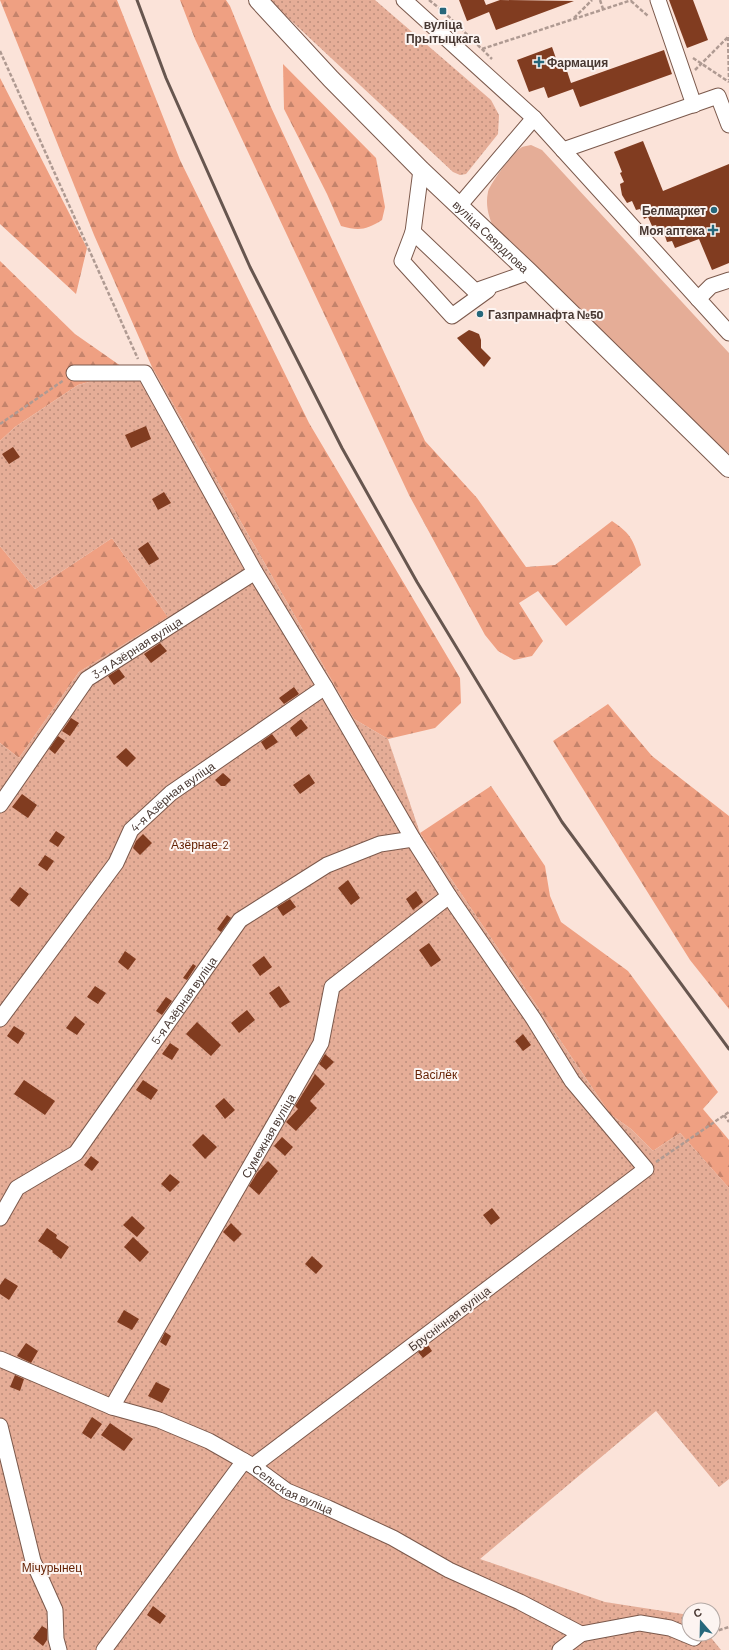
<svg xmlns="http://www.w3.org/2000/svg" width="729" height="1650" font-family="Barlow,sans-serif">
  <defs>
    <pattern id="forest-firs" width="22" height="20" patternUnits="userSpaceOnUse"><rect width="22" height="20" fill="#efa082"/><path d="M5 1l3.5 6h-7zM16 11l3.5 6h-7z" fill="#c4836b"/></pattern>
    <pattern id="park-dots" width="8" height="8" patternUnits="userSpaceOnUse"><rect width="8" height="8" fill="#e5ad97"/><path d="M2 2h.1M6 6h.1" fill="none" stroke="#bc8e7c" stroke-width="1.8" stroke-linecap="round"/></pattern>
  </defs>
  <rect width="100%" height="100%" fill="#fbe3d9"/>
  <!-- grass -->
  <path fill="#e5ad97" d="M531 145 542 150 729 353V453L724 451 495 231C489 218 485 206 488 192 490 183 514 152 522 147 524 146 528 146 531 145Z"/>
  <!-- forest -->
  <path fill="url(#forest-firs)" d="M0 0H117L180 160 309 423 460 678 461 703 435 728 388 739 354 719 152 367 94 235Z
    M180 0H226L230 6 270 105 425 441 477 498 526 567 555 565 612 521C632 534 634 542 641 565L566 626 538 591 519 603 543 641 532 656 514 660 498 651 485 635 409 495 195 39Z
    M283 64 376 158 385 207 382 220C366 230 359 231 341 226L327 194 284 109Z
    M0 78 87 248 76 294 0 224Z
    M0 261 75 334 128 371 78 385 15 427 0 441Z
    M112 538 168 617 79 672 19 758 0 743V546L35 589Z
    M608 704 652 756 729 816V1009L690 960 553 741Z
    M491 786 545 866 550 896 561 922 628 971 718 1092 703 1109 729 1140V1188L680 1133 653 1151 631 1129 610 1114 420 833Z"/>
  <!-- park -->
  <path fill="url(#park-dots)" d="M269 0H375L491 100 499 115 498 134 466 174 460 175 453 172Z
    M152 367 354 719 388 739 420 833 610 1114 631 1129 653 1151 680 1133 729 1188V1479L719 1487 656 1411 480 1559 605 1602 689 1615V1634H708L721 1650H0V743L19 758 79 672 168 617 112 538 35 589 0 546V441L15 427 78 385 128 371Z"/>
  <!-- building -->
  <path fill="#813c20" d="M459 0H484L486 5 500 0 574 1 496 30 489 12 467 21Z
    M669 0H693L708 40 687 48Z
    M552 47 559 67 565 65 571 83 664 50 672 74 580 107 573 89 548 98 544 87 529 92 517 60Z
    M643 141 663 191 729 164V263L712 270 699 239 675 248 672 241 667 242 664 233 660 235 656 225 652 226 648 217 644 219 640 209 636 210 632 201 627 203 622 195 620 184 624 182 620 173 622 172 614 152Z
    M469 330 472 331 479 334 481 340V348L491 358 484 367 457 338Z
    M146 426 151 439 131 448 125 435Z
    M13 447 20 457 9 464 2 454Z
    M164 492 171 503 158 510 152 499Z
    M148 542 159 559 149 565 138 549Z
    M160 643 167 651 151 663 144 654Z
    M119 669 125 677 114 685 108 676Z
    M294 687 299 694 284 704 279 698Z
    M71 718 79 723 70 736 62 731Z
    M301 719 308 728 296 737 290 728Z
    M272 734 278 742 266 750 261 742Z
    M58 736 65 741 55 754 49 749Z
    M126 748 136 758 127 767 116 757Z
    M223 773 231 780 225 786H221L215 780Z
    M309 774 315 783 300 794 293 785Z
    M22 794 37 805 28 818 12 807Z
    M56 831 65 837 58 847 49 841Z
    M143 834 152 843 140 855 133 848 136 841Z
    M45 855 54 861 47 871 38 865Z
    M348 880 360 898 351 905 338 888Z
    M20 887 29 894 19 907 10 900Z
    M416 891 423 902 413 910 406 899Z
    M290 899 296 907 283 916 277 907Z
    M227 915 231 918 221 932 217 929Z
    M429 943 441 960 431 967 419 950Z
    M125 951 136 959 128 970 118 962Z
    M264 956 272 967 260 976 252 965Z
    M193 964 196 966 187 980 183 978Z
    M95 986 106 993 98 1004 87 997Z
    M279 986 290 1002 280 1008 269 993Z
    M166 997 172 1001 162 1015 156 1011Z
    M247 1010 255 1020 239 1033 231 1023Z
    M75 1016 85 1024 77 1035 66 1028Z
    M197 1022 221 1045 211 1056 186 1034Z
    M14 1026 25 1033 18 1044 7 1036Z
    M523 1034 531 1045 523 1051 515 1041Z
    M170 1043 179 1049 172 1060 162 1054Z
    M325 1054 334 1062 326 1070 319 1064Z
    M315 1074 325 1084 310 1101 317 1108 296 1131 286 1122 298 1109 295 1106Z
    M24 1080 55 1101 45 1115 14 1094Z
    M143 1080 158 1090 151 1100 136 1090Z
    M224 1098 235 1110 225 1119 215 1106Z
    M203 1134 217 1147 205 1159 192 1145Z
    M282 1137 293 1147 285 1156 274 1146Z
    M91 1156 99 1162 92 1171 84 1165Z
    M268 1161 278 1171 259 1195 249 1186 257 1173Z
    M170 1174 180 1182 170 1192 161 1184Z
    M492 1208 500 1218 491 1225 483 1215Z
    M132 1216 145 1228 137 1237 123 1225Z
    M231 1223 242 1234 234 1242 223 1232Z
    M47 1228 57 1235 56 1238 69 1247 61 1259 52 1252 53 1251 38 1241Z
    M133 1237 149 1252 140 1262 124 1247Z
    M312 1256 323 1266 316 1274 305 1264Z
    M5 1278 18 1286 9 1300 0 1294V1285Z
    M124 1310 139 1319 132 1330 117 1322Z
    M165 1332 171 1336 166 1346 160 1342Z
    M26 1343 38 1351 31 1363 17 1356Z
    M428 1345 432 1351 423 1358 418 1352Z
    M15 1375 24 1379 20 1391 10 1387Z
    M156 1382 170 1389 162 1403 148 1396Z
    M92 1417 102 1424 91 1439 82 1433Z
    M110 1423 133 1439 124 1451 101 1435Z
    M153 1606 166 1616 160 1624 147 1615Z
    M42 1626 47 1629V1640L43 1646 33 1638Z"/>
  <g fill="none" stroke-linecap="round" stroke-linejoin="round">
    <!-- minor casing -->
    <g stroke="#7b594c" stroke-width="17">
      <g id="minor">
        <path d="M404 0 534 118 729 333"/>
        <path d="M658 0 694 105"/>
        <path d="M563 150 718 96 729 125"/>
        <path d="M421 170 413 232 475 291 529 272"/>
        <path d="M459 206 534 118"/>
        <path d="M413 232 402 261 452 316 488 290"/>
        <path d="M698 299 711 286 729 280"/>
        <path d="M74 373H145L255 572 325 687 413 839 449 896 533 1018 572 1081 646 1169 253 1466"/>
        <path id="s1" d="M0 805 87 679 255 572"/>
        <path id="s2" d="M0 1019 116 863 131 830 171 793 325 687"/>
        <path id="s3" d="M0 1218 17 1188 76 1153 240 920 327 865 380 844 413 839"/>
        <path id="s4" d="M0 1359 112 1407 159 1420 209 1441 253 1466 287 1491 328 1508 393 1538 449 1570 520 1602 581 1634"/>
        <path id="s5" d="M112 1407 321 1043 332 987 449 896"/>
        <path d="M0 1426 33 1561 55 1610 56 1639 59 1650"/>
        <path d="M104 1650 244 1461"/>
        <path d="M560 1650 581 1634 640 1623 670 1628 694 1638"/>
      </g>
    </g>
    <!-- major casing -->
    <g stroke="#7b594c" stroke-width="20">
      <g id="major">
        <path id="s6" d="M258 0 331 79 421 170 529 272 729 468"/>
      </g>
    </g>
    <!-- path -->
    <path stroke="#af9a92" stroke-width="2.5" stroke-dasharray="4 2" stroke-linecap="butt" d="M429 0 443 11 492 59
      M600 0 603 9
      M631 1 648 16
      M574 18 592 0
      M728 37 729 80
      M482 49 632 0
      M0 51 138 359
      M693 58 729 82
      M695 70 729 36
      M0 424 64 380
      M724 1115 729 1122
      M656 1162 729 1112
      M713 1632 729 1627"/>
    <!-- minor -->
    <use href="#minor" stroke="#fff" stroke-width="15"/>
    <!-- major -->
    <use href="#major" stroke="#fff" stroke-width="18"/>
    <!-- rail -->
    <path stroke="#67564f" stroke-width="3" d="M137 0 166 78 250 267 342 448 417 582 562 822 729 1049"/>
  </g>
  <!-- markers -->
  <g fill="#26677b" stroke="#fcf4f1" stroke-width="1.5">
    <rect x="439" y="7" width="8" height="8" rx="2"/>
    <path d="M537 56h4v4h4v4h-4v4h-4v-4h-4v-4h4z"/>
    <circle cx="714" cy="210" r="4"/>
    <path d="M711 224h4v4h4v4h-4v4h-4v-4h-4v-4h4z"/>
    <circle cx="480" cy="314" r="4"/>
  </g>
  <g text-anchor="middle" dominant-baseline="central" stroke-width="4" stroke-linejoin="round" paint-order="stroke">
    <!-- poi labels -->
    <g font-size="12" font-weight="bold" fill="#483832" stroke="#fcf4f1" text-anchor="start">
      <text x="443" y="24" text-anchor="middle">вуліца<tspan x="443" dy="14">Прытыцкага</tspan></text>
      <text x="547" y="62">Фармация</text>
      <text x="706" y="210" text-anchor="end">Белмаркет</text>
      <text x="705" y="230" text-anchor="end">Моя аптека</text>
      <text x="488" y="314">Газпрамнафта №50</text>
    </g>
    <!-- street labels -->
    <g font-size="12" fill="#483832" stroke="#fcf4f1">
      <text stroke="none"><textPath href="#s6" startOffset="332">вуліца Свярдлова</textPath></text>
      <text stroke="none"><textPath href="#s1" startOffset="212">3-я Азёрная вуліца</textPath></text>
      <text stroke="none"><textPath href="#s2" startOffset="284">4-я Азёрная вуліца</textPath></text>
      <text stroke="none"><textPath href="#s3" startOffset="290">5-я Азёрная вуліца</textPath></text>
      <text stroke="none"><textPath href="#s5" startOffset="313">Сумежная вуліца</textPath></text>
      <text transform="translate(449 1318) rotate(-37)">Бруснічная вуліца</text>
      <text stroke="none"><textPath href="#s4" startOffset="322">Сельская вуліца</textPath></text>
    </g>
    <!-- park labels -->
    <g font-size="12" fill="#631f00" stroke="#fcf4f1">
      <text x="200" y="844">Азёрнае-2</text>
      <text x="436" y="1074">Васілёк</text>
      <text x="52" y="1567">Мічурынец</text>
    </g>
  </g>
  <!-- north arrow -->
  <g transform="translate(701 1622) rotate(340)"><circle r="19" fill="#fcf4f1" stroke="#b4a9a5"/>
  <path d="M0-3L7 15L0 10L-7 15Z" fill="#26677b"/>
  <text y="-6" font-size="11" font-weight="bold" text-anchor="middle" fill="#483832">С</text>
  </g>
</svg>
